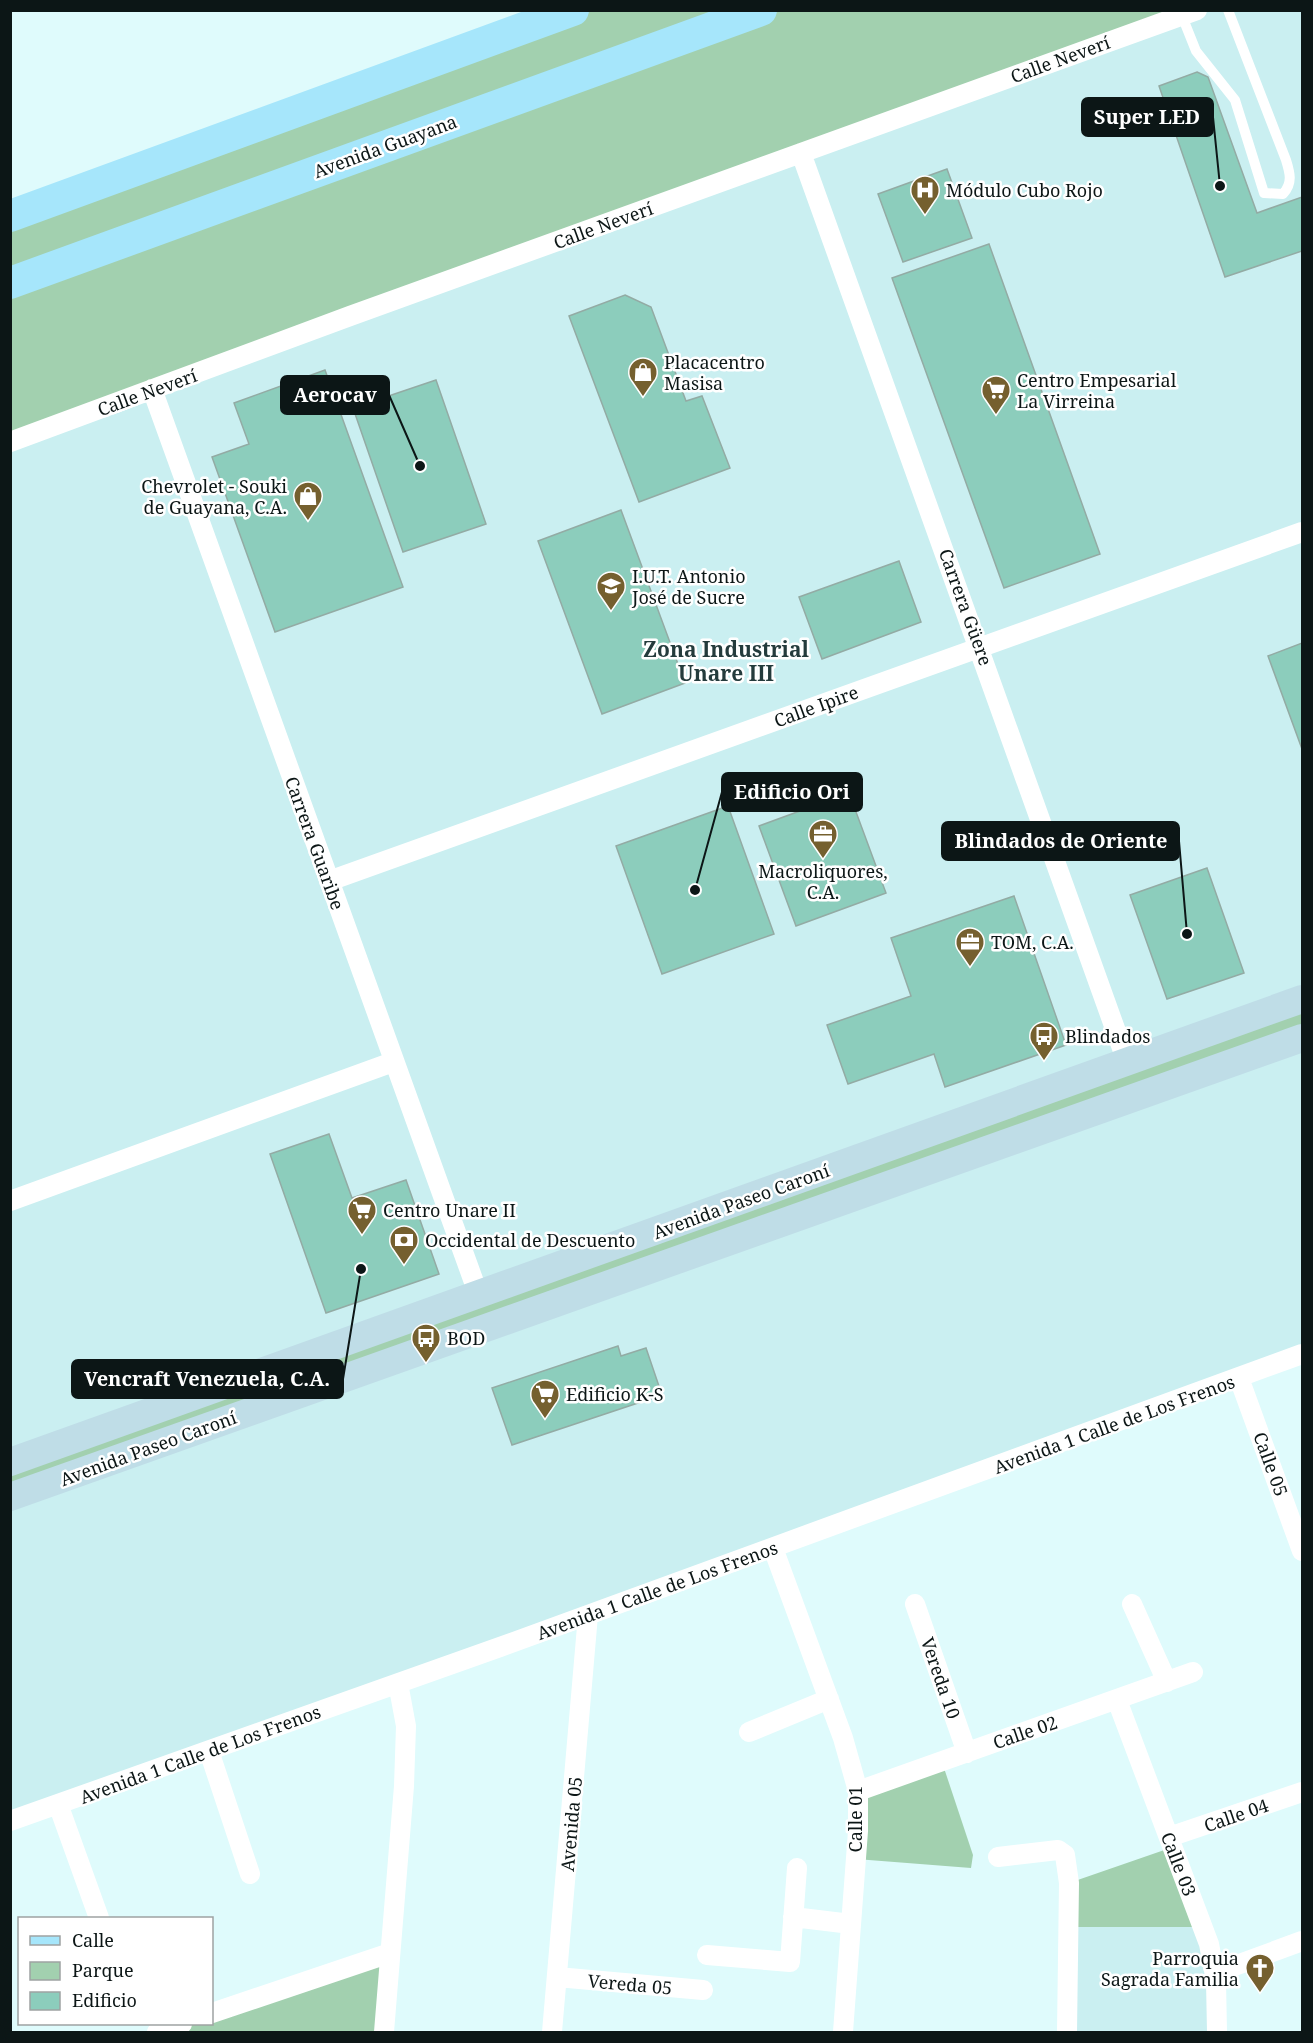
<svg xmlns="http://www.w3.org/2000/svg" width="1313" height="2043" font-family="'Noto Serif',serif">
  <rect width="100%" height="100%" fill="#dffbfc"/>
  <!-- built -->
  <path fill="#caeff1" d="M1197 11H1302V999L11 1462V440Z
    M1302 1038V1354L11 1821 10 1497Z
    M1069 1927H1203L1217 2032H1067Z"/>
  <!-- green -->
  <path fill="#a2d0af" d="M573 11H1197L11 440 10 216Z
    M1302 999V1038L11 1497 10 1462Z
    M942 1762 973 1855 971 1868 856 1859 858 1791Z
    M1173 1847 1203 1927H1069V1883Z
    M390 1953 384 2032H157L182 2024H212V2013Z"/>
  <!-- building -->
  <path fill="#8ccdbc" stroke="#93aba4" stroke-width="1.5" d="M1197 72 1208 77 1257 213 1302 197V251L1225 277 1159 86Z
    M947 169 972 238 903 262 878 194Z
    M989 244 1100 554 1004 588 892 278Z
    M625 295 651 307 686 401 702 396 730 468 639 502 569 316Z
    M325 370 403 587 275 632 212 457 249 444 234 403Z
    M436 380 486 524 403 552 353 408Z
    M621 510 685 683 602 714 538 541Z
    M899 561 921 622 822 659 799 597Z
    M1302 643V749L1268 656Z
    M849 793 886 893 796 926 759 826Z
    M728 806 774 934 662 974 616 846Z
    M1207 868 1244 973 1167 999 1130 895Z
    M1014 896 1066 1045 945 1087 934 1054 848 1084 827 1025 911 996 891 938Z
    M329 1134 352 1198 406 1180 439 1274 326 1313 270 1154Z
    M618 1346 621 1356 646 1348 662 1395 512 1445 492 1388Z"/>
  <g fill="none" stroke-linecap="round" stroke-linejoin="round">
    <!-- lane -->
    <path stroke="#fff" stroke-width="10" d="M1182 16 1196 51 1235 100 1264 193 1283 194C1293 183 1290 173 1286 160L1228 10"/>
    <!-- street -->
    <path stroke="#fff" stroke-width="20" d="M801 153 1127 1062
      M152 389 479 1296
      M10 442 350 316 1197 10
      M329 881 1302 532
      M10 1201 393 1062
      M1239 1378 1302 1551
      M773 1548 843 1738 858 1791V1831L843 2032
      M915 1604 967 1753
      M1132 1604 1167 1682
      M1117 1700 1209 1944 1216 1981 1217 2032
      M749 1732 829 1699
      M209 1751 250 1874
      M858 1791 1193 1672
      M58 1804 99 1918
      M10 1821 500 1647 1302 1354
      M1169 1837 1302 1792
      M998 1857 1058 1850 1065 1855 1069 1883 1067 2032
      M793 1917 851 1924
      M707 1955 790 1962 797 1868
      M1215 1973 1302 1941
      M557 1977 703 1990
      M212 2013 390 1953
      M157 2032 182 2024
      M384 2032 404 1786 406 1726 398 1683
      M552 2032 588 1615"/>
    <!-- secondary -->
    <path stroke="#bfdde7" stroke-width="28" d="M10 1462 1302 999
      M10 1497 1302 1038"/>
    <!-- primary -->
    <path stroke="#a6e6fb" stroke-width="32" d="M10 216 573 10
      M10 283 761 10"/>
  </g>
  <!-- icons -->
  <defs>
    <g id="hospital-pin" transform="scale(1.5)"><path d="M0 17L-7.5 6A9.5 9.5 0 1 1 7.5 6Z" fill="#75602f" stroke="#fff"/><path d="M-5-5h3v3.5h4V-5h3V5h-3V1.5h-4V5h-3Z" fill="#fff"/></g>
    <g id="shop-pin" transform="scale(1.5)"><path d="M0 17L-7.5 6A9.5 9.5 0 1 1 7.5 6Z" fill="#75602f" stroke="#fff"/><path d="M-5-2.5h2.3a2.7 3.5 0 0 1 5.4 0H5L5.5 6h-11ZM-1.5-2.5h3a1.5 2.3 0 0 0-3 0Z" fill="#fff"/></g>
    <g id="supermarket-pin" transform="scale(1.5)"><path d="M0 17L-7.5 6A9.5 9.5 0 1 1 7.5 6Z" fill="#75602f" stroke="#fff"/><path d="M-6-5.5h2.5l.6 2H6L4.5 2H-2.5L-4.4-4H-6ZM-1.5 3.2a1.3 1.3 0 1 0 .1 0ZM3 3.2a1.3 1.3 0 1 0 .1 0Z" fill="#fff"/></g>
    <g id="university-pin" transform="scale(1.5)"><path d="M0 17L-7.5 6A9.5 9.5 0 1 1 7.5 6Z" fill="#75602f" stroke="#fff"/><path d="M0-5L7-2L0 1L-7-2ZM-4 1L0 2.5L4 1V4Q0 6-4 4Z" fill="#fff"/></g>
    <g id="office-pin" transform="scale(1.5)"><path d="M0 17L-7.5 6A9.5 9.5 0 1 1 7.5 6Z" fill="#75602f" stroke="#fff"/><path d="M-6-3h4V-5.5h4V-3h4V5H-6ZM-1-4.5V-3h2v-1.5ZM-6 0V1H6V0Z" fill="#fff"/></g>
    <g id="bus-pin" transform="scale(1.5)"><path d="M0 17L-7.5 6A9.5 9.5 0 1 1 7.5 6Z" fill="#75602f" stroke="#fff"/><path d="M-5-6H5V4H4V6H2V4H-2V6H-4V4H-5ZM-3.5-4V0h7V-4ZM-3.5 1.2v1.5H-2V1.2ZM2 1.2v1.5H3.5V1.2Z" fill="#fff"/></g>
    <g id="bank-pin" transform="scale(1.5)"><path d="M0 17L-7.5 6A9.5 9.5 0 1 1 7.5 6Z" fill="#75602f" stroke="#fff"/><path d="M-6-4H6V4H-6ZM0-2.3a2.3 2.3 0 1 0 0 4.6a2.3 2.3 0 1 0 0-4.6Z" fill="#fff"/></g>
    <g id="church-pin" transform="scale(1.5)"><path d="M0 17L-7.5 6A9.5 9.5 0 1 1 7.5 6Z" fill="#75602f" stroke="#fff"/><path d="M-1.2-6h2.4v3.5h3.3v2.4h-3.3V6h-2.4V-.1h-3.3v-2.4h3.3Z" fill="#fff"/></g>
  </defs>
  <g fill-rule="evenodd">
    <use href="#hospital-pin" x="925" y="190"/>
    <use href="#shop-pin" x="643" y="372"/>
    <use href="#supermarket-pin" x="996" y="390"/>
    <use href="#shop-pin" x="308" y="496"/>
    <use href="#university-pin" x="611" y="586"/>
    <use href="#office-pin" x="823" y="834"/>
    <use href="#office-pin" x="970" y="942"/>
    <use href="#bus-pin" x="1044" y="1036"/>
    <use href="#supermarket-pin" x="362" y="1210"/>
    <use href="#bank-pin" x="404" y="1240"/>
    <use href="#bus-pin" x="426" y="1338"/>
    <use href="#supermarket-pin" x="545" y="1394"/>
    <use href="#church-pin" x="1260" y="1968"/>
  </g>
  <g text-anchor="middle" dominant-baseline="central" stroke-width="5" stroke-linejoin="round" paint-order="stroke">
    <!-- street labels -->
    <g font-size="18" fill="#0c1616" stroke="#fff">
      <text transform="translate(1060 59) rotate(-20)">Calle Neverí</text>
      <text transform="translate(385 146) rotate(-20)">Avenida Guayana</text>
      <text transform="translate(603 225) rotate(-20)">Calle Neverí</text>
      <text transform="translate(147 392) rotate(-20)">Calle Neverí</text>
      <text transform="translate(966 607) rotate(70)">Carrera Güere</text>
      <text transform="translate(816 706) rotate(-20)">Calle Ipire</text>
      <text transform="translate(315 843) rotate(70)">Carrera Guaribe</text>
      <text transform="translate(741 1201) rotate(-20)">Avenida Paseo Caroní</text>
      <text transform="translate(1114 1424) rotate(-20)">Avenida 1 Calle de Los Frenos</text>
      <text transform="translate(148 1448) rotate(-20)">Avenida Paseo Caroní</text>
      <text transform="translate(1271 1464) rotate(70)">Calle 05</text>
      <text transform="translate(657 1590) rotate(-20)">Avenida 1 Calle de Los Frenos</text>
      <text transform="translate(941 1678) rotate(71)">Vereda 10</text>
      <text transform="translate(1025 1732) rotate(-19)">Calle 02</text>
      <text transform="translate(200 1754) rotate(-20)">Avenida 1 Calle de Los Frenos</text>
      <text transform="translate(1236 1815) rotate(-19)">Calle 04</text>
      <text transform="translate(855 1819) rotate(-90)">Calle 01</text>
      <text transform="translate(571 1824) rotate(-85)">Avenida 05</text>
      <text transform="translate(1179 1864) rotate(69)">Calle 03</text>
      <text transform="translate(630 1984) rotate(5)">Vereda 05</text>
    </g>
    <!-- poi labels -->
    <g font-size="18" fill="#0c1616" stroke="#fff" text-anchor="start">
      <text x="946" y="190">Módulo Cubo Rojo</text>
      <text x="664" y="362">Placacentro<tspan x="664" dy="21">Masisa</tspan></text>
      <text x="1017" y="380">Centro Empesarial<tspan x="1017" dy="21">La Virreina</tspan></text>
      <text x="287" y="486" text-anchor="end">Chevrolet - Souki<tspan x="287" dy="21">de Guayana, C.A.</tspan></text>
      <text x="632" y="576">I.U.T. Antonio<tspan x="632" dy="21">José de Sucre</tspan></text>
      <text x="823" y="871" text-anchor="middle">Macroliquores,<tspan x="823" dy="21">C.A.</tspan></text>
      <text x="991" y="942">TOM, C.A.</text>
      <text x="1065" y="1036">Blindados</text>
      <text x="383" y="1210">Centro Unare II</text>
      <text x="425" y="1240">Occidental de Descuento</text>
      <text x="447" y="1338">BOD</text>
      <text x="566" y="1394">Edificio K-S</text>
      <text x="1239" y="1958" text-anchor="end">Parroquia<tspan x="1239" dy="21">Sagrada Familia</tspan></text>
    </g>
    <!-- quarter labels -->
    <g font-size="21" font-weight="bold" fill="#243b3c" stroke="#fff">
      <text x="726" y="649">Zona Industrial<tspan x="726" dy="24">Unare III</tspan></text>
    </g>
  </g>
  <!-- callouts -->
  <path fill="none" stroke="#0c1616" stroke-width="2" d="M1220 186L1213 117M420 466L389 395M695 890L722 792M1187 934L1179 841M361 1269L343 1379"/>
  <g fill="#0c1616" stroke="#fff" stroke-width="2">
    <circle cx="1220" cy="186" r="6"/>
    <circle cx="420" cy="466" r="6"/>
    <circle cx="695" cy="890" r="6"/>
    <circle cx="1187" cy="934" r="6"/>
    <circle cx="361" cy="1269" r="6"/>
  </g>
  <g fill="#0c1616" stroke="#0c1616" stroke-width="2">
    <rect x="1082" y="98" width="131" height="38" rx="6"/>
    <rect x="281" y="376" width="108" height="38" rx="6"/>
    <rect x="722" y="773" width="140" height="38" rx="6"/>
    <rect x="942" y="822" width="237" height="38" rx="6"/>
    <rect x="72" y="1360" width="271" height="38" rx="6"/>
  </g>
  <g font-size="20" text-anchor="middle" font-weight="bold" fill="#fff">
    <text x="1147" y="124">Super LED</text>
    <text x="335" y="402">Aerocav</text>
    <text x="792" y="799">Edificio Ori</text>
    <text x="1061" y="848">Blindados de Oriente</text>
    <text x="207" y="1386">Vencraft Venezuela, C.A.</text>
  </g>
  <!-- border -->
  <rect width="1313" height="2043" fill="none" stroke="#0c1616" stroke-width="24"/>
  <!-- legend -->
  <rect x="18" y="1917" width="195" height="108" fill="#ffffff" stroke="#9ea2a2" stroke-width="1.5"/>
  <rect x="30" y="1936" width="30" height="9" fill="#a6e6fb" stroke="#9ea2a2" stroke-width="1.5"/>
  <text x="72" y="1947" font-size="18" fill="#0c1616">Calle</text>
  <rect x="30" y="1962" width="30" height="18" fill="#a2d0af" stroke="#9ea2a2" stroke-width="1.5"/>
  <text x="72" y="1977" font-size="18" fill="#0c1616">Parque</text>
  <rect x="30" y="1992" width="30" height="18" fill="#8ccdbc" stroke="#9ea2a2" stroke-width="1.5"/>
  <text x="72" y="2007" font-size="18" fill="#0c1616">Edificio</text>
</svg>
